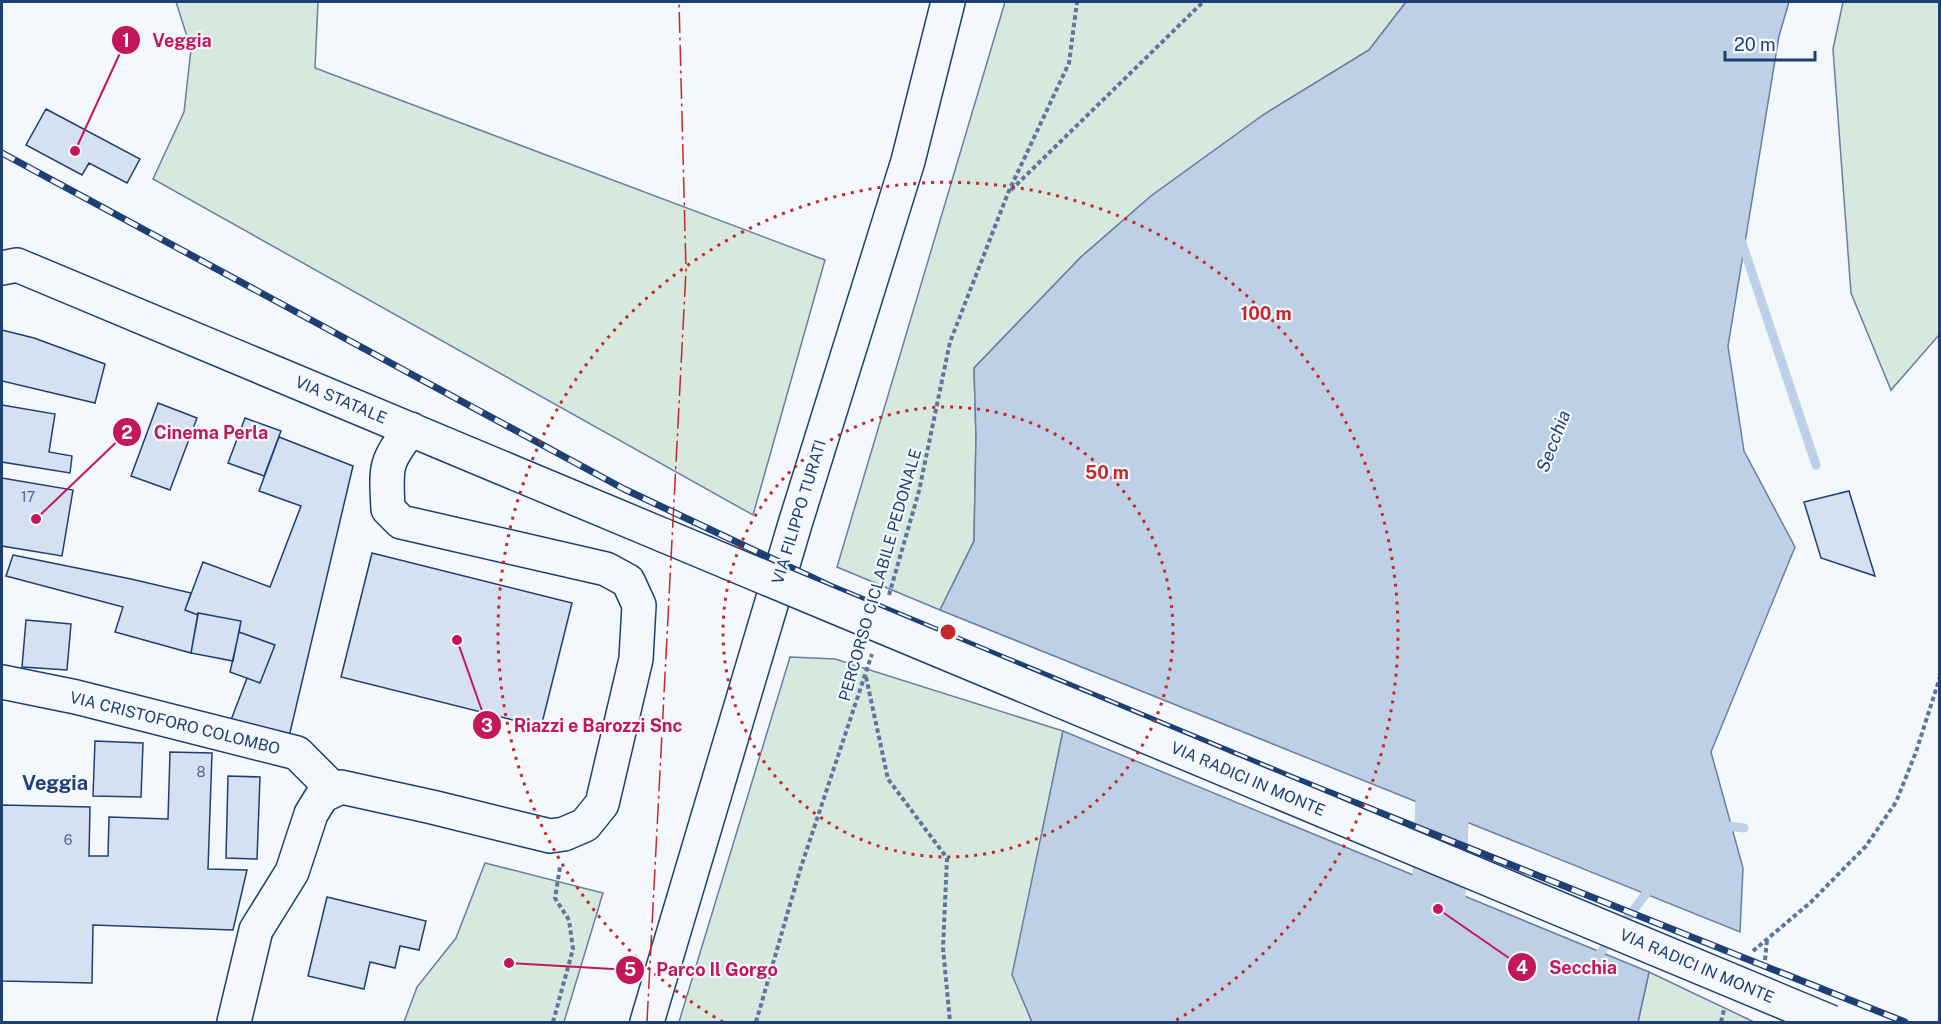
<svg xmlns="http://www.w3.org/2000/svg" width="1941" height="1024" font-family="'Public Sans',sans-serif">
  <rect width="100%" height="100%" fill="#f4f7fb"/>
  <!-- green -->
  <path fill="#d7e8df" stroke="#687fa3" stroke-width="1.5" d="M176 2H318L315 68 825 260 753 515 153 179 184 112 191 49Z
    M1005 2H1406L1369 50 1263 115 1151 196 1081 257 974 368 976 436 974 541 940 610 837 567Z
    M1843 2H1939V335L1891 390 1851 293 1833 49Z
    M790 657 835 659 1063 731 1013 975 1032 1022H679Z
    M485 863 603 893 564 1022H404L417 987 456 938Z
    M1649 972 1754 1022H1638Z"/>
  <!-- water -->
  <path fill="#bed0e5" stroke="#687fa3" stroke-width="1.5" d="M1406 2H1789L1779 36 1728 346 1744 451 1795 547 1711 752 1743 868 1740 932 940 610 974 541 976 436 974 368 1081 257 1151 196 1263 115 1369 50Z
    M1063 731 1649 972 1638 1022H1032L1012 975Z"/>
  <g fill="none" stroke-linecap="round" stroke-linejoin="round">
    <!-- stream -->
    <path stroke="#bed0e5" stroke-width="9" d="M1740 237 1816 465
      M1721 825 1744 828
      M1594 961 1652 886"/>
    <!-- river -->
    <path stroke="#bed0e5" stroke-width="54" d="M1445 738 1438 909 1500 1022"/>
  </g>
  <!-- building -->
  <path fill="#d5e0f0" stroke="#1d3f73" stroke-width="1.5" d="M46 109 140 159 127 183 89 163 82 175 26 145Z
    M2 330 34 338 105 364 95 403 2 381Z
    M158 403 197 418 170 490 131 476Z
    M2 405 55 414 49 452 72 456 70 473 2 462Z
    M245 418 281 431 264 476 228 463Z
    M279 437 353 466 288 741 231 720 247 678 260 683 275 645 239 632 241 621 198 613V615L185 610 203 562 270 587 301 506 259 491Z
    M2 478 73 490 62 556 2 546Z
    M1849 491 1875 576 1821 558 1804 502Z
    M372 553 572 603 541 727 341 677Z
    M13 555 131 579 191 593 185 610 198 615 191 653 115 632 123 607 6 576Z
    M198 613 241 621 233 661 191 653Z
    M26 620 71 624 67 670 22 667Z
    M239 632 275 645 260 683 230 672Z
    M95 741 143 743 141 797 93 796Z
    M170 752 212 753 208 869 247 870 233 930 93 925 92 983 2 981V805L90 807 89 856H108L109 817 168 819Z
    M228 776 260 777 257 859 226 858Z
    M327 897 426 921 419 950 400 946 395 968 370 962 364 989 308 976Z"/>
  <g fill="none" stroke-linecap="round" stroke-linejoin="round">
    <!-- minor casing -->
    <g stroke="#1d3f73" stroke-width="36">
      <path id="minor" d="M2 268 17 265 665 536
        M2 682 76 697 297 753 334 790
        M234 1022 256 930 292 872 311 814 322 796 341 787 432 807 550 836 564 834 585 825 602 804 636 659 639 605 628 581 606 569 401 522 388 509C386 467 384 463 411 429"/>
    </g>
    <!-- major casing -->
    <g stroke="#1d3f73" stroke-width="36">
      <path id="major" d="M647 1022 795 524 908 161 948 2"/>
    </g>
    <!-- path -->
    <path stroke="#5e769c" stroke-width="4" stroke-dasharray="4.5 3" stroke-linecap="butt" d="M1011 190 1203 2
      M889 595 919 491 950 342 1008 193 1069 63 1077 2
      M866 677 888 779 947 858 943 948 950 1022
      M1753 951 1811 902 1866 846 1896 802 1916 752 1940 677
      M1765 960 1767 940
      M553 1022 573 949 569 920 555 898 560 867
      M756 1022 800 870 872 654
      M1721 1022 1724 1010"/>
    <!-- minor -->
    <use href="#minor" stroke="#f4f7fb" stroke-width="33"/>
    <!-- major -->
    <use href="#major" stroke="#f4f7fb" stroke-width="33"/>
    <!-- rail casing -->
    <g stroke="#1d3f73" stroke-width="7">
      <path id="rail" d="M2 153 624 489 830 586 1288 776 1905 1022"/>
    </g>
    <!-- rail -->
    <use href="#rail" stroke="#f4f7fb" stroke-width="4.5" stroke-dasharray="14" stroke-linecap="butt"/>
    <!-- minor-bridge casing -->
    <g stroke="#1d3f73" stroke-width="36" stroke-linecap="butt">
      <path id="minor-bridge" d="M665 536 1831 1022"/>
    </g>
    <!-- minor-bridge -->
    <use href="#minor-bridge" stroke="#f4f7fb" stroke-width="33"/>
    <!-- power -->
    <path stroke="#c62828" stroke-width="1.5" stroke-dasharray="21 4.5 3 4.5" stroke-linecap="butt" d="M647 1022 686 270 679 2"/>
  </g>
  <!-- distance rings -->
  <g fill="none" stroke="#c62828" stroke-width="3" stroke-dasharray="3 6">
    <circle cx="948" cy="632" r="225"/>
    <path d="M723 1022A450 450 0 1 1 1173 1022"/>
  </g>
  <g text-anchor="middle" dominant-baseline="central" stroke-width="4.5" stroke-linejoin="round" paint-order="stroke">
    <!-- number labels -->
    <g font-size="14" fill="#4b6792">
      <text x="28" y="497">17</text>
      <text x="201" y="772">8</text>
      <text x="68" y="840">6</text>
    </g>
    <!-- street labels -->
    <g font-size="16" fill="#1d3f73" stroke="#f4f7fb">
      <text transform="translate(341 400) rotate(23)">VIA STATALE</text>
      <text transform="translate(799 512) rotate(-73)">VIA FILIPPO TURATI</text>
      <text transform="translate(880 575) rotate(-74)">PERCORSO CICLABILE PEDONALE</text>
      <text transform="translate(175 723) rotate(14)">VIA CRISTOFORO COLOMBO</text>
      <text transform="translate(1248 779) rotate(23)">VIA RADICI IN MONTE</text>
      <text transform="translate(1697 966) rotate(23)">VIA RADICI IN MONTE</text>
    </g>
    <!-- water labels -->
    <g font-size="18" font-style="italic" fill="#1d3f73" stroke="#f4f7fb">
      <text transform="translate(1553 441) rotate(-69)">Secchia</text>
    </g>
    <!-- quarter labels -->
    <g font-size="20" font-weight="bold" fill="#1d3f73" stroke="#f4f7fb">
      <text x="55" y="783">Veggia</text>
    </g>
  </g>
  <circle cx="948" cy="632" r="9" fill="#c62828" stroke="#f4f7fb" stroke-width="3"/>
  <g font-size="18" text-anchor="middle" font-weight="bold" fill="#c62828" stroke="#f4f7fb" stroke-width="4.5" stroke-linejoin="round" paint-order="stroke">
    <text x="1266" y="320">100 m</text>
    <text x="1107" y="479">50 m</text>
  </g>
  <!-- callouts -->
  <path fill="none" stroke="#c2185b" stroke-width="2" d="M75 151L126 40M36 519L127 432M457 640L487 725M1438 909L1522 967M509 963L630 970"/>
  <g fill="#c2185b" stroke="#f4f7fb" stroke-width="2">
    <circle cx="75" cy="151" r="6"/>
    <circle cx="36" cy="519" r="6"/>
    <circle cx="457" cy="640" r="6"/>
    <circle cx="1438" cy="909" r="6"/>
    <circle cx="509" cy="963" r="6"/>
    <circle cx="126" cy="40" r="15"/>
    <circle cx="127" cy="432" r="15"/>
    <circle cx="487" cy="725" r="15"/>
    <circle cx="1522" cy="967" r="15"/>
    <circle cx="630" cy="970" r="15"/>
  </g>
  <g font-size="18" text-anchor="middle" font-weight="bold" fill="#fff">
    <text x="126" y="47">1</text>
    <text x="127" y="439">2</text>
    <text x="487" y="732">3</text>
    <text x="1522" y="974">4</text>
    <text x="630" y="976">5</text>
  </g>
  <g font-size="18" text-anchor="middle" font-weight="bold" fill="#c2185b" stroke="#f4f7fb" stroke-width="4.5" stroke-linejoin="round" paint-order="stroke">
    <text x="182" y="47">Veggia</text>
    <text x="211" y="439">Cinema Perla</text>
    <text x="598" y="732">Riazzi e Barozzi Snc</text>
    <text x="1583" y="974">Secchia</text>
    <text x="717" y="976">Parco Il Gorgo</text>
  </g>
  <!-- border -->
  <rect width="1941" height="1024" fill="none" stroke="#1d3f73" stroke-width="6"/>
  <!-- scale -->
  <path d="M1725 51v9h90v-9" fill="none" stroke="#1d3f73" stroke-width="3"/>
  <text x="1734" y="51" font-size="18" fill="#1d3f73" stroke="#f4f7fb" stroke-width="4.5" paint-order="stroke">20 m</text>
</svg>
